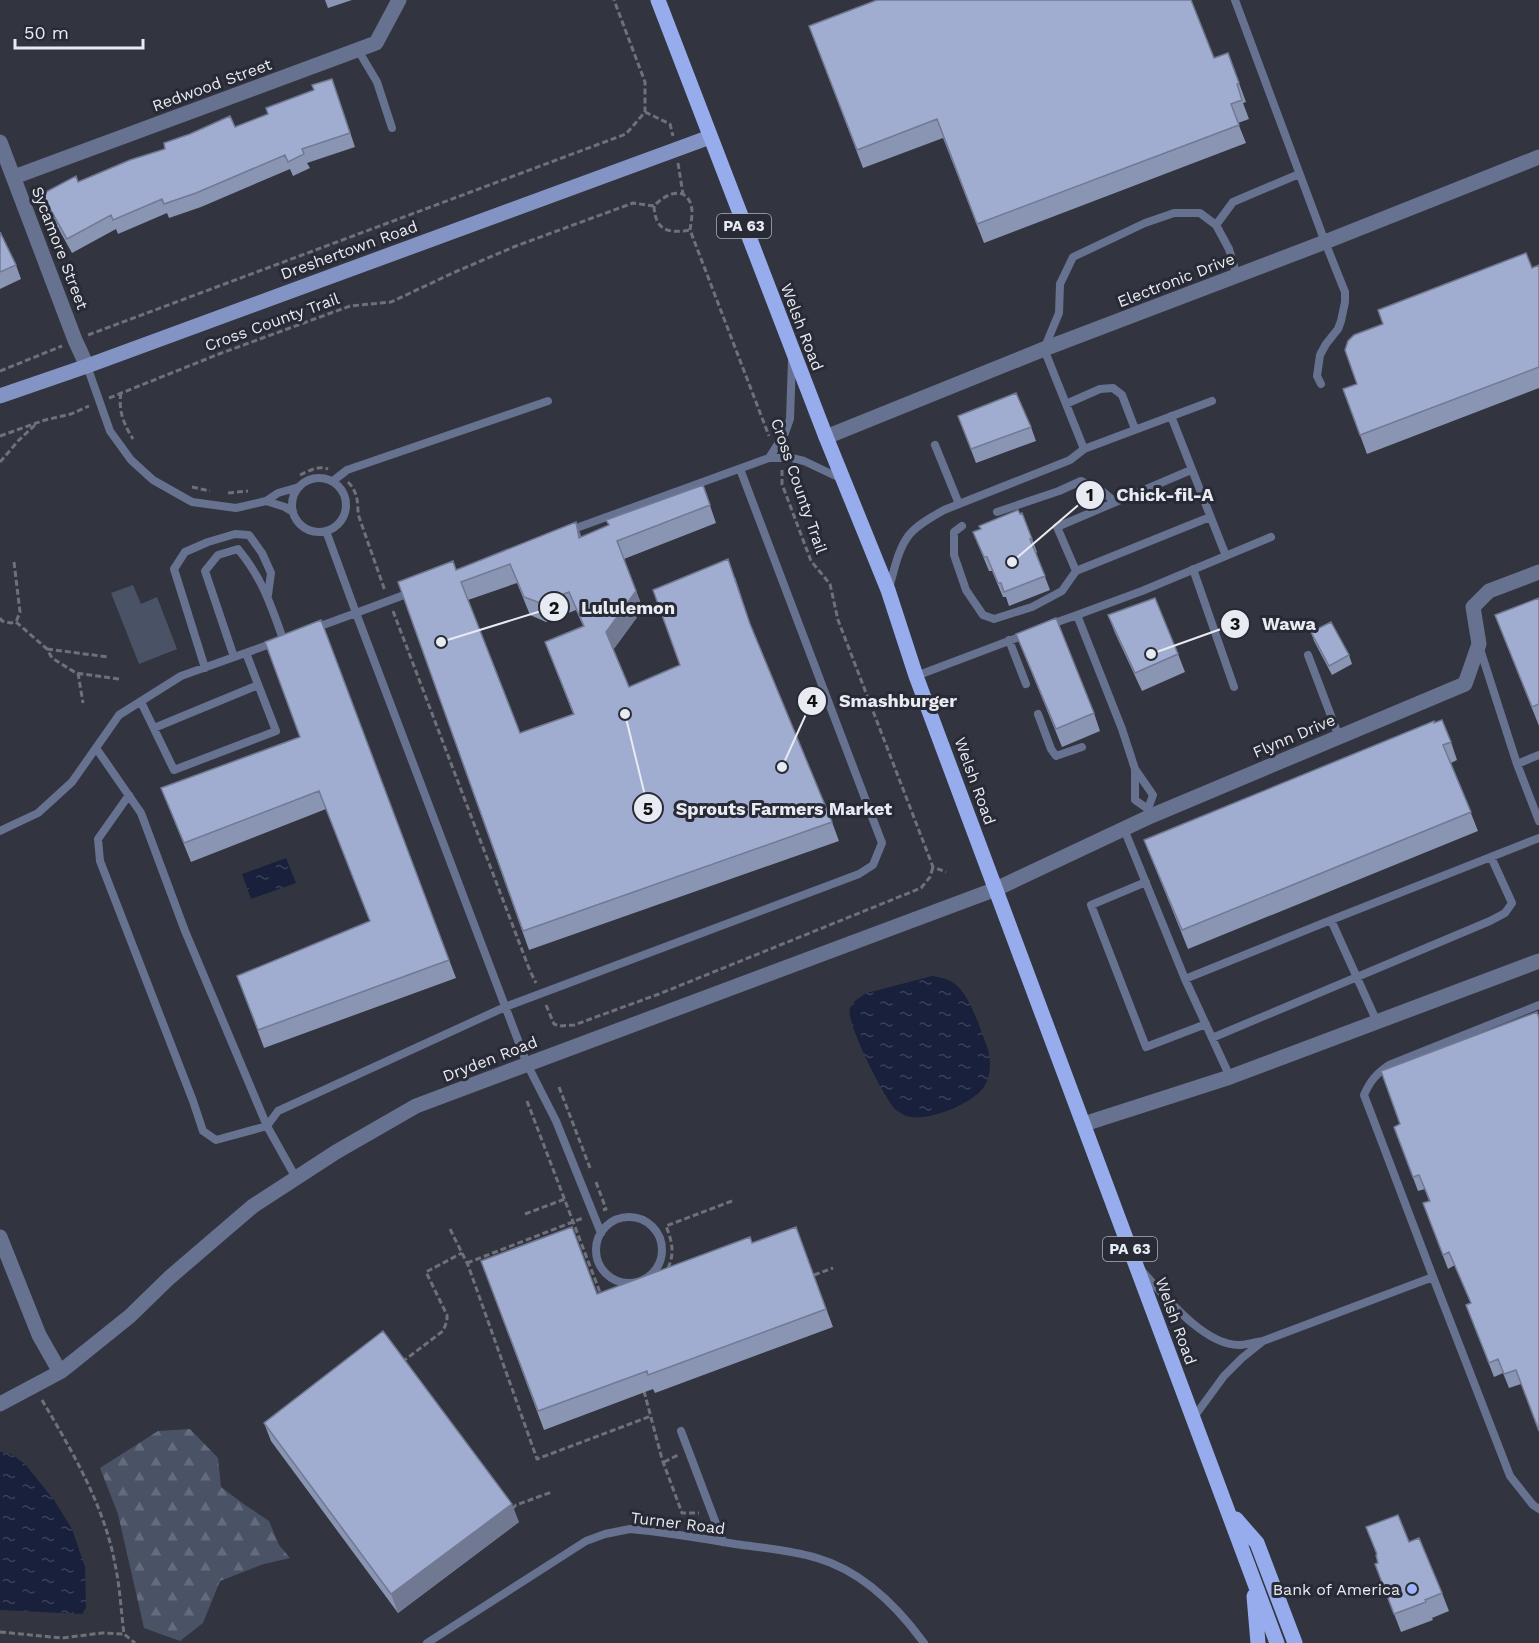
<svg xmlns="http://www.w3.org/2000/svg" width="1539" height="1643" font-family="'Work Sans',sans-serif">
  <defs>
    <pattern id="forest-firs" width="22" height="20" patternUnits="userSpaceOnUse" patternTransform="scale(1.5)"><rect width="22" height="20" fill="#4a5266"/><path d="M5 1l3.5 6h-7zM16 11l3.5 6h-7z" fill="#646b7c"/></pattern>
    <pattern id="water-ripples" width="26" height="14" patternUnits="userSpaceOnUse" patternTransform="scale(1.5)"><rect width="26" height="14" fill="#18203b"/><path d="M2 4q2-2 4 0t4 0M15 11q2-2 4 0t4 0" fill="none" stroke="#3a4158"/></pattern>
  </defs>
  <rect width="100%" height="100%" fill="#32353f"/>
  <!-- green -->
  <path fill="#4a5266" d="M133 585 141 604 157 597 177 649 139 664 111 593Z"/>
  <!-- forest -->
  <path fill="url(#forest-firs)" d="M190 1429 218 1458 221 1487 245 1505 269 1521 279 1545 290 1558 264 1564 220 1581 203 1623 180 1641 144 1628 118 1514 100 1468 158 1431Z"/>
  <!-- water -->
  <path fill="url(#water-ripples)" d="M286 858 296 883 251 899 242 874Z
    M932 976C940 977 948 979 955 984 970 995 981 1031 988 1049 991 1062 991 1074 985 1085 976 1103 926 1123 907 1116 903 1115 897 1111 895 1109 884 1097 845 1022 850 1008 853 1001 860 997 867 993Z
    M0 1452 11 1454 25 1464 54 1500 72 1529 85 1567 86 1608 82 1614 0 1610Z"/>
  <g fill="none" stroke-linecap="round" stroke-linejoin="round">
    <!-- path -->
    <path stroke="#6e7179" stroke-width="3" stroke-dasharray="6 3" stroke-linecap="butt" d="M645 112 670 124 673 136
      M678 163 683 194
      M654 206C655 230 668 234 690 230
      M88 335 626 134 645 112V82L614 0
      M0 371 62 346
      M121 393C118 410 124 425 133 439
      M109 398 219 354 350 306 391 302 455 272 516 246 633 203 654 206C663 196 682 185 690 202 694 210 691 222 690 230L769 436
      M0 436 45 420 71 414 89 406
      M0 462 19 440 36 424
      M782 470V484L811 561 830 584 838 620 933 867 946 872
      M300 475C309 471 318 465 328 469
      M348 482C357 491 358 501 358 514L385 591
      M192 487 210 491
      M228 493 248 491
      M14 562 20 612 16 622
      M393 611 530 971 536 983
      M0 618 2 621 11 623 16 622 47 649 52 658 76 673 119 679
      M47 649 108 657
      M78 673 83 703
      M546 1005 554 1024 560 1026 574 1025 659 994 921 888 930 877 933 867
      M559 1087 590 1168
      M527 1101 601 1295
      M596 1182 606 1209 603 1210
      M525 1214 565 1199
      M450 1229 468 1265 537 1459 651 1416
      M467 1263 583 1218
      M668 1268C675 1253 672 1241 666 1226L732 1201
      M814 1275 833 1268
      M402 1362 443 1331 447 1321V1315L426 1272 462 1253
      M644 1391 662 1459 682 1513H699
      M42 1400C72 1451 104 1505 115 1564 120 1587 121 1611 124 1634L135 1643
      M664 1462 678 1455
      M512 1509 516 1505 552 1492
      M0 1632 62 1638 102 1633 124 1634"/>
    <!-- service -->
    <path stroke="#677291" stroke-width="8" d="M1235 0 1325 242 1345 292V302L1341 321 1338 329 1326 344 1320 355 1317 376 1321 384
      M358 50 377 82 392 128
      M1216 225 1233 202 1299 174
      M87 366 110 431 131 460 153 480 192 502 236 508 266 501 278 493 299 487
      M1212 401 1084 449 1044 349 1059 313 1060 284 1073 257 1145 223 1174 213H1200L1216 225 1229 249 1237 276
      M1066 404 1100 389 1113 388 1122 395 1135 429
      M1171 416 1226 556
      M935 445 959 504
      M769 458 785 433 790 419 792 360
      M1191 470 1057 527 1076 571 1210 517
      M292 505a27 27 0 1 1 54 0a27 27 0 1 1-54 0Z
      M333 481 347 470 548 401
      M266 501 285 507 293 512
      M997 512 1059 491 1081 481 1101 490 1115 502
      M962 526 954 532V555L966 590 983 615 994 619 1032 607 1062 591 1076 571
      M568 531 769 458H792L804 461 842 479
      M1193 569 1234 687
      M889 588C894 571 898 549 909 535 918 524 932 517 944 510L1070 460 1084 449
      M412 592 356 613 527 1064 556 1121 601 1233
      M1049 625 1077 615
      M315 628 356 613 326 531
      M1009 640 1026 684
      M1480 649 1517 764 1539 821
      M1308 655 1339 737
      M234 657 205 571 218 555 238 549C262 578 271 605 283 639
      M205 668 174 569 185 552 208 542 235 534 249 535 262 553 271 573 268 595
      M916 676 1027 634
      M141 702 174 770 276 731 246 653
      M1038 714 1051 749 1056 756 1082 747
      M154 728 258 685
      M96 748 141 813 185 931 267 1126 216 1140 203 1131 193 1101 100 861 98 839 129 795
      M1517 764 1539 755
      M1135 769 1153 795 1148 809
      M1152 815 1148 809 1135 800V769L1122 729 1077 615 1142 591 1271 537
      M1124 829 1185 979 1230 1077
      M0 831 38 813 72 782 119 715 181 676 276 642
      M1146 882 1091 905 1146 1047 1206 1024
      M1331 920 1377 1022
      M1185 979 1331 920 1539 838
      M1212 1038 1490 921 1505 913 1512 903 1491 857
      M296 1178 267 1126 278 1111 505 1007 859 874 873 865 882 843 740 469
      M596 1250a33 33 0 1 1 66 0a33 33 0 1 1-66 0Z
      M1142 1271C1164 1295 1204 1346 1240 1345 1247 1345 1255 1342 1263 1341L1433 1277 1364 1095C1370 1081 1377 1073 1389 1065L1539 1005
      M1433 1277 1510 1476 1533 1505 1539 1509
      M1194 1417 1224 1376 1242 1358 1262 1342
      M681 1431 723 1542
      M427 1643 586 1541 605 1534 630 1529C665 1532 700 1538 735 1544 763 1548 791 1550 817 1558 862 1571 897 1606 924 1643"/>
    <!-- minor -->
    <path stroke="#677291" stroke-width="15" d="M0 142 75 340 87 366
      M14 177 376 43 399 0
      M826 437 1044 349 1325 242 1539 157
      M1084 1124 1230 1077 1539 961
      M0 1237 39 1335 60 1372
      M0 1404 60 1372 69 1365 130 1316 169 1278 253 1206 336 1152 416 1106 996 889 1151 816 1465 684 1479 644 1473 607 1489 591 1539 572"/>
    <!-- secondary -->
    <path stroke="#8293c4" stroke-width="15" d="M0 396 87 366 710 137"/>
    <!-- primary -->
    <path stroke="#96acec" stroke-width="15" d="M658 0 826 437 888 590 916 676 1277 1643
      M1236 1519 1257 1543 1295 1643
      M1254 1596 1258 1643"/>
  </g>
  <!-- wall -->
  <path fill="#8a95b3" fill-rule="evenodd" d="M325 0H352L328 8Z
    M809 26 1214 58 1239 83 1246 102 1243 103 1249 119 1238 123 1246 143 984 243 943 138 863 168Z
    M314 90 337 93 355 147 307 163 310 168 293 176 290 169 201 207 169 218 167 213 118 234 116 229 72 253 47 208 42 194 235 127 268 114Z
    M0 232 16 265 21 279 0 289Z
    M1539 265V388L1367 454 1343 389 1357 384 1532 268Z
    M958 416 1031 427 1036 441 976 463Z
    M703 485 716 523 624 559 643 609 613 650 629 687 680 665 735 577 752 630 832 822 839 841 529 950 398 582 456 570 582 537 609 525 606 520ZM517 583 530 615 546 622 576 610 583 626 545 642 573 714 520 733 468 600Z
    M973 532 1032 539 1037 552 1036 553 1050 590 1009 606 1006 597H1003L992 571H989Z
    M1539 598V726L1495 615Z
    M1108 615 1178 654 1185 672 1142 691 1115 633Z
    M321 620 456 978 264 1048 237 976 370 921 326 809 191 862 161 788 300 737Z
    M1311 632 1349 655 1352 664 1332 675 1314 641Z
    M1016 634 1094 713 1100 731 1062 747Z
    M1451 742 1457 760 1451 763 1478 831 1188 949 1144 840Z
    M1537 1012 1521 1384 1509 1388 1503 1373 1494 1377 1466 1305 1471 1303 1455 1265 1448 1269 1428 1217 1429 1201 1425 1189 1418 1191 1394 1127 1400 1124Z
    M796 1227 833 1327 655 1393 653 1389 544 1430 481 1261 597 1294 752 1243Z
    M264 1423 519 1522 398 1613 271 1441Z
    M1366 1527 1409 1542 1442 1593 1449 1611 1432 1618 1433 1620 1401 1632 1375 1564 1378 1563 1377 1555Z"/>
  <!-- shaded-wall -->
  <path fill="#717992" d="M576 522 583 541 579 538Z
    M636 591 643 609 613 650 606 632Z
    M512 1504 519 1522 398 1613 391 1594Z"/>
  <!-- building -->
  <path fill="#a1add0" stroke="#717992" stroke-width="1.5" fill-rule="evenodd" d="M877 0H1191L1214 58 1228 53 1239 83 1237 84 1242 100 1231 104 1239 125 977 224 937 119 857 150 809 26Z
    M332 79 350 133 302 149 304 154 288 162 285 155 196 193 164 204 162 199 113 220 111 215 67 239 42 194 76 176 78 182 130 160 165 149 164 143 190 134 230 116 235 127 268 114 266 108 314 90 312 85Z
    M0 232 16 265 0 272Z
    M1526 253 1532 268 1539 265V367L1360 435 1343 389 1357 384 1345 350 1348 341 1354 335 1383 324 1378 310Z
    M1016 393 1031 427 971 449 958 416Z
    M703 485 710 505 617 541 636 591 606 632 629 687 680 665 653 590 728 559 750 624 832 822 523 931 398 582 453 561 456 570 576 522 579 538 609 525 606 520ZM510 564 524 597 540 603 569 592 584 626 545 642 574 714 520 733 461 582Z
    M1018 510 1020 514 1022 513 1032 539H1030L1045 576 1004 592 1001 583H998L987 557H984L973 532 981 529 979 526Z
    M1155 598 1178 654 1135 673 1108 615Z
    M1539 598V704L1532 707 1495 615Z
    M1056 618 1094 713 1056 729 1016 634Z
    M321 620 449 960 258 1030 237 976 370 921 319 791 184 843 161 788 300 737 265 642Z
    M1331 622 1349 655 1329 666 1311 632Z
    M1442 720 1451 742 1443 745 1471 812 1182 930 1144 840 1434 721V723Z
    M1537 1012 1539 1018V1431L1516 1370 1504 1374 1498 1359 1489 1363 1466 1305 1471 1303 1449 1252 1443 1255 1423 1203 1430 1201 1419 1175 1413 1177 1394 1127 1400 1124 1381 1071Z
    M572 1227 597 1294 750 1237 752 1243 796 1227 826 1309 648 1375 647 1371 538 1411 481 1261Z
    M383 1331 512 1504 391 1594 264 1423Z
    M1398 1515 1409 1542 1419 1538 1442 1593 1425 1600 1426 1602 1394 1614 1375 1564 1378 1563 1376 1555 1377 1554 1366 1527Z"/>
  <!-- markers -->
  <circle fill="#9bb4fd" stroke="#282b35" stroke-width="2" cx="1412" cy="1589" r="6"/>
  <g text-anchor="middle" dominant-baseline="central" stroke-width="6" stroke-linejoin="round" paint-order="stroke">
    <!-- shield labels -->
    <g fill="#282b35" stroke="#aeb1b9" stroke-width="1.5">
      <rect x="717" y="214" width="54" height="24" rx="4.5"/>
      <rect x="1103" y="1237" width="54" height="24" rx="4.5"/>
    </g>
    <g font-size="15" font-weight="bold" fill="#e8ebf1">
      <text x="744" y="226">PA 63</text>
      <text x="1130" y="1249">PA 63</text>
    </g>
    <!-- street labels -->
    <g font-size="16" fill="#e8ebf1" stroke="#282b35">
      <text transform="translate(212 85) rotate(-20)">Redwood Street</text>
      <text transform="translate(60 248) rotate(69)">Sycamore Street</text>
      <text transform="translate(349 250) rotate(-20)">Dreshertown Road</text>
      <text transform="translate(1176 280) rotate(-21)">Electronic Drive</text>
      <text transform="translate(272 322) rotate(-20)">Cross County Trail</text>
      <text transform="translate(802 327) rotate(69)">Welsh Road</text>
      <text transform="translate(799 486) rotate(71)">Cross County Trail</text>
      <text transform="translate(1294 736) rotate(-23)">Flynn Drive</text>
      <text transform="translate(975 781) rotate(70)">Welsh Road</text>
      <text transform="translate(490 1059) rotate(-21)">Dryden Road</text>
      <text transform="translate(1176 1321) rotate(70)">Welsh Road</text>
      <text transform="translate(678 1523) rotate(7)">Turner Road</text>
    </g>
    <!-- poi labels -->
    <g font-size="16" fill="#e8ebf1" stroke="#282b35" text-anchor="end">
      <text x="1400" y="1589">Bank of America</text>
    </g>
  </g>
  <!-- callouts -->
  <path fill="none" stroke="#e8ebf1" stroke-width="2" d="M1012 562L1090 495M441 642L554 607M1151 654L1235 624M782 767L812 701M625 714L648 808"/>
  <g fill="#e8ebf1" stroke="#282b35" stroke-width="2">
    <circle cx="1012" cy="562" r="6"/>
    <circle cx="441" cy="642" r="6"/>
    <circle cx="1151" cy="654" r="6"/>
    <circle cx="782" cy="767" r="6"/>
    <circle cx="625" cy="714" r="6"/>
    <circle cx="1090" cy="495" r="15"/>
    <circle cx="554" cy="607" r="15"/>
    <circle cx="1235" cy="624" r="15"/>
    <circle cx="812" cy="701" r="15"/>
    <circle cx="648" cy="808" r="15"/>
  </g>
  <g font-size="18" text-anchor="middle" font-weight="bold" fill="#111">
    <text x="1090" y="501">1</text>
    <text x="554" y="614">2</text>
    <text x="1235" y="630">3</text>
    <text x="812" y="707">4</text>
    <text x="648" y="815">5</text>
  </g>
  <g font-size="18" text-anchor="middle" font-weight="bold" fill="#e8ebf1" stroke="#282b35" stroke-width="6" stroke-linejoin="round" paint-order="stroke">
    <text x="1165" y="501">Chick-fil-A</text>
    <text x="628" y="614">Lululemon</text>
    <text x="1289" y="630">Wawa</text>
    <text x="898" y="707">Smashburger</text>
    <text x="784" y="815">Sprouts Farmers Market</text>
  </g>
  <!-- scale -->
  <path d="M15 39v9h128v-9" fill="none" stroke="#e8ebf1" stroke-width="3"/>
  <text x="24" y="39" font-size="18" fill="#e8ebf1" stroke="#282b35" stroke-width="4.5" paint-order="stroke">50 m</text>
</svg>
